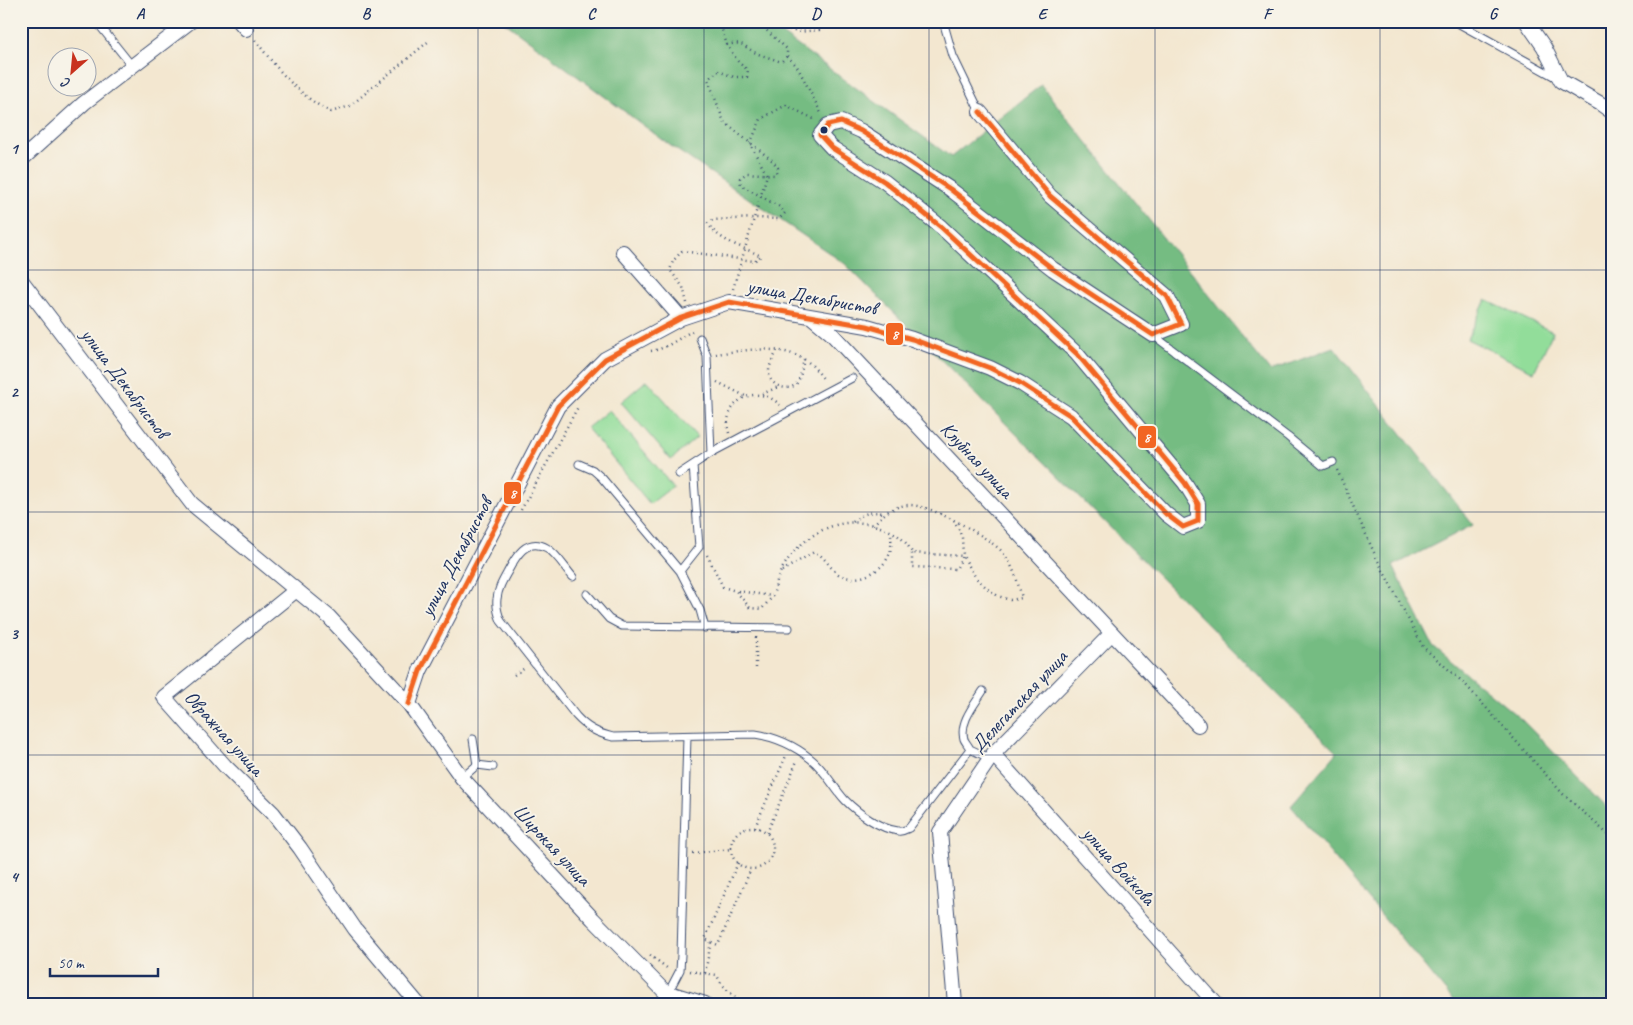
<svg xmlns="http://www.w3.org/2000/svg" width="1633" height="1025" font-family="Caveat,sans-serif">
  <rect width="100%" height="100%" fill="#f7f3e8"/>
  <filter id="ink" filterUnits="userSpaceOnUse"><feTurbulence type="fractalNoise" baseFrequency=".02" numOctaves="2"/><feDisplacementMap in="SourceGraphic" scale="10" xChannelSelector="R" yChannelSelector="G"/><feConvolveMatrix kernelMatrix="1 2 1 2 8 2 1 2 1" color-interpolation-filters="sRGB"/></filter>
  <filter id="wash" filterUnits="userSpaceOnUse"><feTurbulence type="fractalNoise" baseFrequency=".0096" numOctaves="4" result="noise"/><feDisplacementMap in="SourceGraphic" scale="20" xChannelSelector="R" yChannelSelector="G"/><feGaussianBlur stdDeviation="1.12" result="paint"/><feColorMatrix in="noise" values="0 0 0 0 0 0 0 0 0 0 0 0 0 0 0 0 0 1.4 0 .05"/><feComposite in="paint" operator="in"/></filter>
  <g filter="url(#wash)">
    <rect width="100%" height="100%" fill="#f3e7d0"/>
    <!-- green -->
    <path fill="#92dd9a" stroke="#56867c" d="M1486 300 1553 332 1534 372 1467 339Z
      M647 380 697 437 671 460 621 402Z
      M609 410 673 486 650 504 587 428Z"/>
    <!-- forest -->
    <path fill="#75bc82" stroke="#487670" d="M503 21H764L951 157 1041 85 1270 371 1334 347 1473 525 1393 566 1433 646 1522 720 1612 812V1004H1456L1291 806 1337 753 844 263 671 146Z"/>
  </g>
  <g filter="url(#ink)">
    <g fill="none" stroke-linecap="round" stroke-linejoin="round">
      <!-- lane casing -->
      <g stroke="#3b4b6f" stroke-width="9">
        <path id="lane" d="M96 21 132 66
          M943 21 953 56 980 112
          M1454 21 1557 78
          M1153 335 1288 437 1323 466 1333 462
          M700 338 707 356 711 453
          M579 464 593 470 602 478 680 571 700 610 705 628
          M679 474 711 453 852 378
          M680 571 699 547 693 465
          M573 577C565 568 557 554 547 548 526 536 515 558 507 573 502 582 498 589 497 599 496 607 498 614 501 621L576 716C587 728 597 733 613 737L755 734C775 737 795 746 811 759 825 770 833 787 845 800 858 813 880 829 898 831 902 832 905 830 909 828L970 749 985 756
          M587 594 609 619 622 626 789 628
          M970 749C969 746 965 742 964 739 959 722 975 704 983 691
          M477 765 493 767
          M462 778 477 765 473 739
          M668 993 680 970 681 955 687 736"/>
      </g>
      <!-- street casing -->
      <g stroke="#3b4b6f" stroke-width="16">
        <path id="street" d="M239 21 246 29
          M1526 21 1544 47 1561 81 1601 104 1612 112
          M21 160 84 103 191 21
          M623 252 681 318
          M21 280 192 504 329 617 409 704 462 778 593 919 677 1004
          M812 317 830 332 1198 725
          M295 591 164 697 225 766 273 813 300 848 355 929 418 1004
          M409 704 420 671 558 406 605 359 681 318 729 302 867 326 912 339 990 368 1020 383 1071 416 1166 514 1183 527 1198 521V504L1185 483 1077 354 941 227 885 182 832 148 820 135 828 125 841 122 861 131 950 189 1053 269 1153 335 1181 324 1167 296 1050 196 980 112
          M993 754 1216 1004
          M669 993 705 1004
          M955 1004 940 832 993 754 1112 633"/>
      </g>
      <!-- path -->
      <path stroke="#3b4b6f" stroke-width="2.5" stroke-dasharray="1 4" stroke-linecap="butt" d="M719 21 727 45
        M255 40C277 68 298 96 331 112L350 106 429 41
        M787 56 797 66 822 115
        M733 289 767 175 750 144 761 119 786 105 816 120
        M687 303 683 287 670 270 673 261 682 251 754 261 761 256C744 247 717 241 708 223L713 220 755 218 779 219 785 213 780 207 741 185 740 178 747 173 775 175 778 168 773 161 724 122 708 79 718 71 734 77H747L748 70 739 63 727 45C742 41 742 45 754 52 762 56 772 58 781 62L787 56V49L766 30 771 23 797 32 819 30 831 21
        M651 351C666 349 679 338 692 331
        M777 351C774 358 768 366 769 374 770 386 789 393 797 383 801 377 802 367 804 359
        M716 354C744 350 780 344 805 360 813 365 819 373 824 380
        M717 382 745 396
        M762 394 778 387
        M729 433C721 401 757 382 780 405
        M1337 470 1376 557 1423 647 1465 684 1563 794 1612 838
        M521 510 578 407
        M853 522C862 513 871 511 883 513
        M873 525C883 514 894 505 910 505 931 505 992 538 1005 555 1014 568 1018 583 1022 598L1010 600 998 596 988 589 976 578 963 556 962 537 954 520
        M707 555 723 587 736 591 750 608 762 609C765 605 769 601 772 597 775 591 776 582 779 575 795 540 834 514 873 525 890 529 905 537 912 553L963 556 956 569 912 567V553
        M782 571 814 552C825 555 829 569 840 575 858 584 885 571 890 552 892 545 891 538 891 532
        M738 591 772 596
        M756 668V637
        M514 675 525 668
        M755 827 786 756
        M731 848a21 21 0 1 1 42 0a21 21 0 1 1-42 0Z
        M767 833 797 761
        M693 853 732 849
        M738 863 705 939 718 945 751 869
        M650 955 667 968H670
        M690 971 717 975C722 988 735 998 747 1004
        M705 973 711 942"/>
      <!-- lane -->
      <use href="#lane" stroke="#fff" stroke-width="7"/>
      <!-- street -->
      <use href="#street" stroke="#fff" stroke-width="14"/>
      <!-- bus-1 casing -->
      <g stroke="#f7f3e8" stroke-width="9">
        <path id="bus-1" d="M409 704 420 671 558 406 605 359 681 318 729 302 867 326 912 339 990 368 1020 383 1071 416 1166 514 1183 527 1198 521V504L1185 483 1077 354 941 227 885 182 832 148 820 135 828 125 841 122 861 131 950 189 1053 269 1153 335 1181 324 1167 296 1050 196 980 112"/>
      </g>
      <!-- bus-1 -->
      <use href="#bus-1" stroke="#f26522" stroke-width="5"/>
    </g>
  </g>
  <!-- grid -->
  <path fill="none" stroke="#1b2f5e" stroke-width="1" stroke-opacity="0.55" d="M253 21V1004M478 21V1004M704 21V1004M929 21V1004M1155 21V1004M1380 21V1004M21 270H1612M21 512H1612M21 755H1612"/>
  <!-- markers -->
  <circle fill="#1b2f5e" stroke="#f7f3e8" stroke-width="2" cx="824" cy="130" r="4.5"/>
  <g text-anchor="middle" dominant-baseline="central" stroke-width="4" stroke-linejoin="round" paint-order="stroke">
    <!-- street labels -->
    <g font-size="20" fill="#1b2f5e" stroke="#f7f3e8">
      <text transform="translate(812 297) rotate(10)">улица Декабристов</text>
      <text transform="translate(125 383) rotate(53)">улица Декабристов</text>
      <text transform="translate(977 460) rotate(47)">Клубная улица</text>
      <text transform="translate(456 557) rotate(-62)">улица Декабристов</text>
      <text transform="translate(1019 701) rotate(-47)">Делегатская улица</text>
      <text transform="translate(224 733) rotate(48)">Овражная улица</text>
      <text transform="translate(552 845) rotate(47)">Широкая улица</text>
      <text transform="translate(1119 866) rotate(48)">улица Войкова</text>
    </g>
  </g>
  <g stroke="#f7f3e8" stroke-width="2">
    <rect x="885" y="322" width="19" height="24" rx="5" fill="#f26522"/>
    <rect x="1137" y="425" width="20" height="24" rx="5" fill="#f26522"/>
    <rect x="503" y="481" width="19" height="24" rx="5" fill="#f26522"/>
  </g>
  <g font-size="14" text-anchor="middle" font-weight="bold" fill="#fff">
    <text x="895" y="339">8</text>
    <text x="1147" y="442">8</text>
    <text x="513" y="498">8</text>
  </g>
  <!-- margin -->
  <rect width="1633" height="1025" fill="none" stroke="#f7f3e8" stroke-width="55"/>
  <!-- north arrow -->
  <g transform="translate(72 72) rotate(207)"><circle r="24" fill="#f7f3e8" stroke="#9fa5b1"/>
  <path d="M0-4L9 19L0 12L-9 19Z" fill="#c8321e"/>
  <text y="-8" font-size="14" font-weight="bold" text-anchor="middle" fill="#1b2f5e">С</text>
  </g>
  <!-- scale -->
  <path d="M50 968v8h108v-8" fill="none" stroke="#1b2f5e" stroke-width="2.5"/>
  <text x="58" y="968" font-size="15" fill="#1b2f5e" stroke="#f7f3e8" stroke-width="4" paint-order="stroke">50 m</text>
  <rect x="28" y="28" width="1578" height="970" fill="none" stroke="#1b2f5e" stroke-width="2"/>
  <g font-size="16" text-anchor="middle" font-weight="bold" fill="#1b2f5e">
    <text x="140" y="19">A</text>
    <text x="366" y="19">B</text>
    <text x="591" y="19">C</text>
    <text x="816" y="19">D</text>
    <text x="1042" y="19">E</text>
    <text x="1267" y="19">F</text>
    <text x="1493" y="19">G</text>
    <text x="14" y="154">1</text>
    <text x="14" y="397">2</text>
    <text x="14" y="639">3</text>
    <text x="14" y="882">4</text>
  </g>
</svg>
